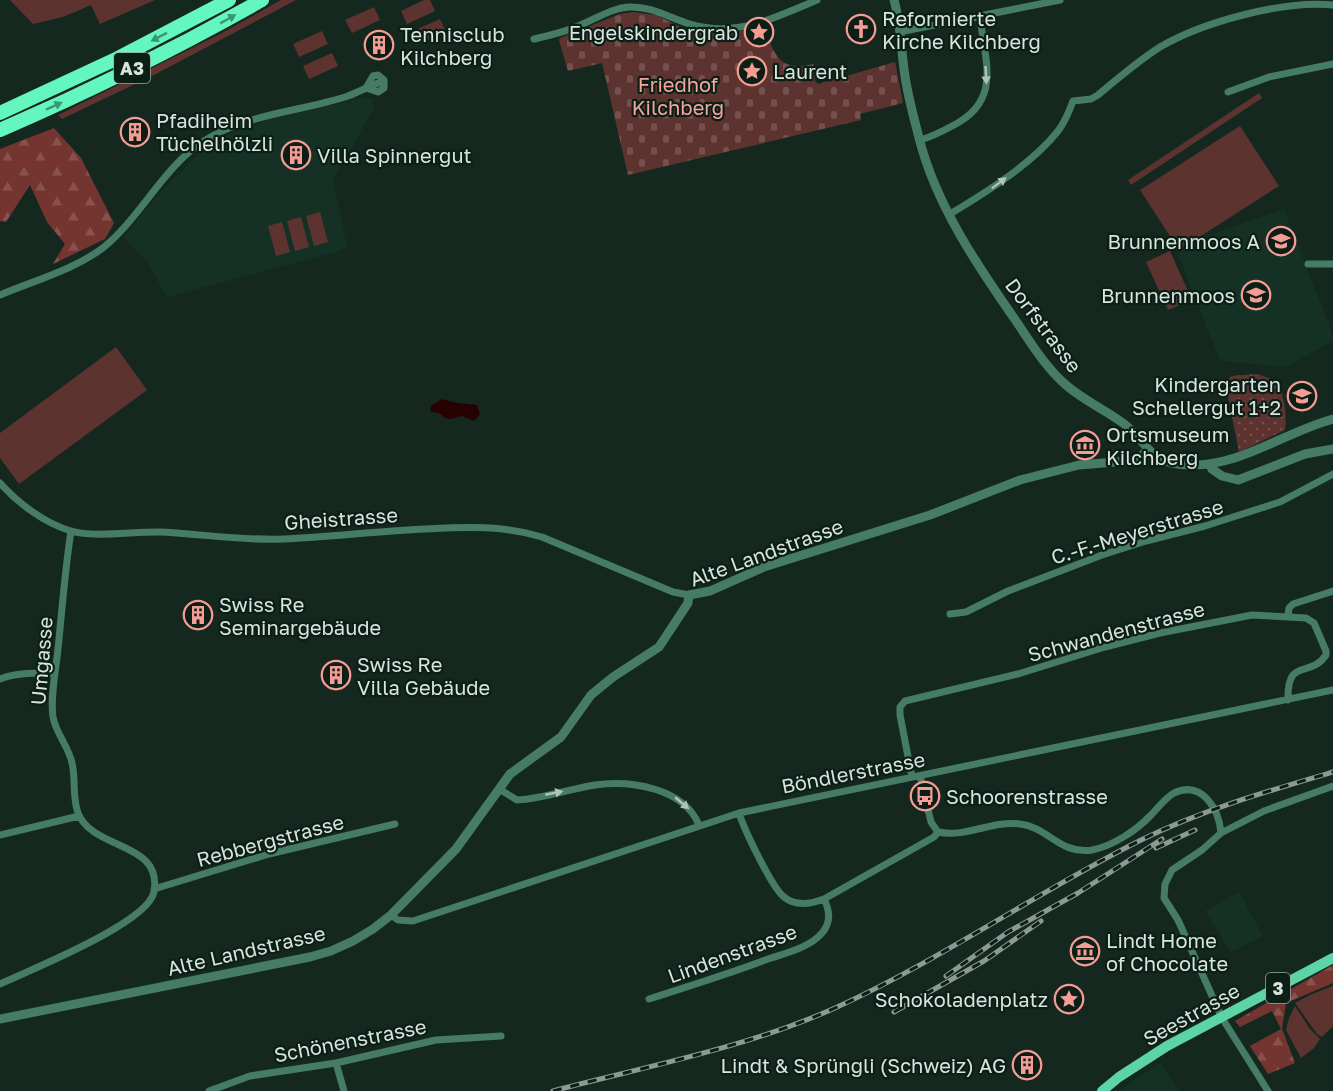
<svg xmlns="http://www.w3.org/2000/svg" width="1333" height="1091" font-family="'Golos Text',sans-serif">
  <defs>
    <pattern id="forest-firs" width="22" height="20" patternUnits="userSpaceOnUse" patternTransform="scale(1.5)"><rect width="22" height="20" fill="#743531"/><path d="M5 1l3.5 6h-7zM16 11l3.5 6h-7z" fill="#87524e"/></pattern>
    <pattern id="cemetery-stones" width="16" height="16" patternUnits="userSpaceOnUse" patternTransform="scale(1.5)"><rect width="16" height="16" fill="#5d3330"/><path d="M2 7V4a2 2 0 0 1 4 0v3zM10 15v-3a2 2 0 0 1 4 0v3z" fill="#74504e"/></pattern>
    <pattern id="park-dots" width="8" height="8" patternUnits="userSpaceOnUse" patternTransform="scale(1.5)"><rect width="8" height="8" fill="#5d3330"/><path d="M2 2h.1M6 6h.1" fill="none" stroke="#74504e" stroke-width="1.8" stroke-linecap="round"/></pattern>
  </defs>
  <rect width="100%" height="100%" fill="#152820"/>
  <!-- built -->
  <path fill="#153126" d="M366 97 373 99V109L333 181 347 247 336 252 167 297 148 263 123 237 168 184 199 154 215 141 235 131 274 118Z
    M1284 209 1333 336V341L1285 367 1220 361 1178 254 1204 237Z
    M1239 892 1263 936 1231 952 1205 911Z
    M1160 1063 1179 1091H1119Z"/>
  <!-- green -->
  <path fill="#5d3330" d="M10 0H155L100 24 91 5 63 17 33 24Z
    M281 0H296L154 75 62 119 58 115 220 34Z
    M424 0H430L435 11 407 24 401 11Z
    M374 7 380 20 352 33 345 20Z
    M440 19 446 32 417 45 411 32Z
    M322 31 328 44 299 57 293 44Z
    M332 53 338 66 309 79 303 66Z
    M1259 93 1262 98 1131 185 1128 180Z
    M1240 126 1279 186 1179 250 1140 190Z
    M320 212 328 242 314 246 306 216Z
    M301 217 309 247 295 251 287 221Z
    M282 222 290 252 276 256 268 226Z
    M1170 251 1192 300 1168 310 1146 262Z
    M116 347 147 390 19 484 0 458V433Z
    M1333 986V1026L1322 1037 1317 1034 1295 1003 1312 994Z
    M1295 1006 1310 1029 1320 1039 1314 1048 1301 1058 1286 1030 1289 1018Z"/>
  <!-- forest -->
  <path fill="url(#forest-firs)" d="M54 128 81 158 114 223 105 239 53 264 65 244 47 222 30 185 6 222 0 221V149Z
    M1333 965V983L1286 1003 1282 1029 1295 1063 1268 1074 1250 1046 1281 1029 1272 1011 1240 1027 1235 1021Z"/>
  <!-- cemetery -->
  <path fill="url(#cemetery-stones)" d="M633 12 656 15 681 27 684 30C693 27 706 33 716 33 733 34 748 30 763 26 776 55 777 72 814 64L815 81 818 84 895 62 903 103 860 114 861 120 628 175 602 63 568 71 559 40 560 38 620 14Z"/>
  <!-- park -->
  <path fill="url(#park-dots)" d="M1257 374 1277 381C1284 398 1287 411 1285 430L1239 452 1225 381 1232 376Z"/>
  <!-- water -->
  <path fill="#270001" d="M442 399 457 403 477 405 480 414 474 421 462 416 450 419 445 418 441 414 430 411 431 406Z"/>
  <g fill="none" stroke-linecap="round" stroke-linejoin="round">
    <!-- minor -->
    <path stroke="#467b65" stroke-width="7" d="M899 32 1060 0
      M534 39C547 36 561 33 573 28 591 22 610 8 629 7 652 6 669 18 690 24 737 38 774 18 817 0
      M378 75 384 80V88L378 92 366 88 373 76Z
      M1228 92 1269 77 1333 64
      M920 140C932 137 943 131 954 125 1002 100 985 62 980 17
      M950 214C985 193 1032 164 1058 131 1065 122 1069 112 1073 101L1091 99 1098 95C1118 78 1138 61 1160 47 1203 22 1283 0 1333 5
      M1308 264H1333
      M0 295C33 281 76 269 104 247 140 218 165 165 204 141 248 113 300 112 348 96 358 92 368 87 378 83
      M0 483C18 503 44 523 71 531 95 538 135 531 162 532 202 534 243 541 284 539 331 537 378 531 425 529 466 527 503 525 542 537L673 592 689 595
      M950 614 966 612 1008 591 1102 555 1146 541 1205 526 1280 502 1333 474
      M1288 616 1289 608 1293 604 1333 591
      M0 679C18 672 36 673 55 674
      M920 776 931 822 938 832C966 838 993 820 1020 824 1048 827 1060 855 1092 850 1113 846 1137 830 1151 815 1159 807 1165 798 1174 793 1202 780 1219 809 1221 833L1202 850 1172 870 1165 884 1164 898 1178 920 1222 1018 1268 1091
      M912 777 900 715V707L905 701 1018 674 1105 647 1160 633 1252 615 1306 618 1314 623 1326 651V655C1310 679 1287 656 1288 700
      M499 789 517 800C543 799 569 789 595 785 631 780 684 788 699 825
      M739 813C744 829 772 888 784 897 796 907 811 904 824 899L934 837 938 832
      M1221 833 1264 811 1333 786
      M0 835 79 816
      M154 889 269 854 395 824
      M391 915 398 920 413 921 739 813 1333 690
      M0 984C30 970 148 923 154 892 163 841 93 851 78 813 72 797 76 779 72 763 69 747 56 734 53 717 50 696 56 670 58 649 62 610 65 570 71 531
      M649 999C689 986 729 974 768 959 786 953 809 948 822 933 831 923 830 911 824 899
      M336 1063 344 1091
      M209 1091 250 1076 336 1063 436 1040 501 1036"/>
    <!-- tertiary -->
    <path stroke="#467b65" stroke-width="9" d="M894 0C901 24 901 51 905 76 908 97 914 118 919 138 936 205 977 265 1016 321 1031 343 1046 368 1066 385 1083 400 1104 409 1123 423 1150 443 1147 464 1188 465 1241 467 1284 432 1333 419
      M1210 464 1212 469 1222 476 1238 480 1305 454 1333 449
      M0 1019 310 957 331 951 353 941 373 929 391 915 456 849 510 774 561 737 591 695 613 677 659 647 688 603 689 595 710 591 764 567 930 515 1020 480 1079 465 1128 461 1140 457 1148 450"/>
    <!-- primary -->
    <path stroke="#5cd4a5" stroke-width="10" d="M1102 1091 1119 1077 1167 1046 1333 958"/>
    <!-- motorway -->
    <path stroke="#63f7bf" stroke-width="14" d="M0 113 118 58 229 0
      M0 130C90 91 177 48 262 0"/>
    <!-- rail casing -->
    <g stroke="#8b9a93" stroke-width="5">
      <path id="rail" d="M1156 848 1195 830
        M946 976 1008 932 1078 893 1162 839
        M894 1012 984 961 1041 921
        M553 1091C647 1066 746 1048 835 1008 941 960 1037 892 1141 840 1202 810 1268 791 1333 772"/>
    </g>
    <!-- rail -->
    <use href="#rail" stroke="#0b1f17" stroke-width="3" stroke-dasharray="9" stroke-linecap="butt"/>
  </g>
  <!-- one-way arrows -->
  <defs><path id="oneway-solid" d="M-6-.8H1V-3.2L6.5 0L1 3.2V.8H-6Z" transform="scale(1.5)"/></defs>
  <g fill="#3b9673">
    <use href="#oneway-solid" transform="translate(228 19) rotate(-29)"/>
    <use href="#oneway-solid" transform="translate(159 37) rotate(153)"/>
    <use href="#oneway-solid" transform="translate(54 106) rotate(-24)"/>
  </g>
  <g fill="#acc4ba">
    <use href="#oneway-solid" transform="translate(986 75) rotate(87)"/>
    <use href="#oneway-solid" transform="translate(999 183) rotate(-37)"/>
    <use href="#oneway-solid" transform="translate(554 793) rotate(-11)"/>
    <use href="#oneway-solid" transform="translate(682 803) rotate(40)"/>
  </g>
  <!-- icons -->
  <defs>
    <g id="church-ring" transform="scale(1.5)"><circle r="9.5" fill="#0b1f17" stroke="#f59c95" stroke-width="1.5"/><path d="M-1.2-6h2.4v3.5h3.3v2.4h-3.3V6h-2.4V-.1h-3.3v-2.4h3.3Z" fill="#f59c95"/></g>
    <g id="sight-ring" transform="scale(1.5)"><circle r="9.5" fill="#0b1f17" stroke="#f59c95" stroke-width="1.5"/><path d="M0-6L1.8-2.2L6-1.7L2.9 1.2L3.7 5.4L0 3.3L-3.7 5.4L-2.9 1.2L-6-1.7L-1.8-2.2Z" fill="#f59c95"/></g>
    <g id="building-ring" transform="scale(1.5)"><circle r="9.5" fill="#0b1f17" stroke="#f59c95" stroke-width="1.5"/><path d="M-4-6H4V6H1V3H-1V6H-4ZM-2.5-4.3h1.7v1.8h-1.7ZM.8-4.3h1.7v1.8H.8ZM-2.5-1h1.7V.8h-1.7ZM.8-1h1.7V.8H.8Z" fill="#f59c95"/></g>
    <g id="school-ring" transform="scale(1.5)"><circle r="9.5" fill="#0b1f17" stroke="#f59c95" stroke-width="1.5"/><path d="M0-5L7-2L0 1L-7-2ZM-4 1L0 2.5L4 1V4Q0 6-4 4Z" fill="#f59c95"/></g>
    <g id="museum-ring" transform="scale(1.5)"><circle r="9.5" fill="#0b1f17" stroke="#f59c95" stroke-width="1.5"/><path d="M0-6L6-3V-2H-6V-3ZM-5-1h2V3h-2ZM-1-1h2V3h-2ZM3-1h2V3H3ZM-6 4H6V6H-6Z" fill="#f59c95"/></g>
    <g id="bus-ring" transform="scale(1.5)"><circle r="9.5" fill="#0b1f17" stroke="#f59c95" stroke-width="1.5"/><path d="M-5-6H5V4H4V6H2V4H-2V6H-4V4H-5ZM-3.5-4V0h7V-4ZM-3.5 1.2v1.5H-2V1.2ZM2 1.2v1.5H3.5V1.2Z" fill="#f59c95"/></g>
  </defs>
  <g fill-rule="evenodd">
    <use href="#church-ring" x="861" y="29"/>
    <use href="#sight-ring" x="759" y="32"/>
    <use href="#building-ring" x="379" y="45"/>
    <use href="#sight-ring" x="752" y="71"/>
    <use href="#building-ring" x="135" y="132"/>
    <use href="#building-ring" x="296" y="155"/>
    <use href="#school-ring" x="1281" y="241"/>
    <use href="#school-ring" x="1256" y="295"/>
    <use href="#school-ring" x="1302" y="396"/>
    <use href="#museum-ring" x="1085" y="445"/>
    <use href="#building-ring" x="198" y="615"/>
    <use href="#building-ring" x="336" y="675"/>
    <use href="#bus-ring" x="925" y="796"/>
    <use href="#museum-ring" x="1085" y="951"/>
    <use href="#sight-ring" x="1069" y="999"/>
    <use href="#building-ring" x="1027" y="1065"/>
  </g>
  <g text-anchor="middle" dominant-baseline="central" stroke-width="4.5" stroke-linejoin="round" paint-order="stroke">
    <!-- shield labels -->
    <g fill="#0b1f17" stroke="#9aa9a2" stroke-width="1.5">
      <rect x="114" y="53" width="36" height="30" rx="4.5"/>
      <rect x="1266" y="973" width="24" height="30" rx="4.5"/>
    </g>
    <g font-size="18" font-weight="bold" fill="#d8e4de">
      <text x="132" y="68">A3</text>
      <text x="1278" y="988">3</text>
    </g>
    <!-- poi labels -->
    <g font-size="20" fill="#d8e4de" stroke="#0b1f17" text-anchor="start">
      <text x="882" y="18">Reformierte<tspan x="882" dy="23">Kirche Kilchberg</tspan></text>
      <text x="738" y="32" text-anchor="end">Engelskindergrab</text>
      <text x="400" y="34">Tennisclub<tspan x="400" dy="23">Kilchberg</tspan></text>
      <text x="773" y="71">Laurent</text>
      <text x="156" y="120">Pfadiheim<tspan x="156" dy="23">Tüchelhölzli</tspan></text>
      <text x="317" y="155">Villa Spinnergut</text>
      <text x="1260" y="241" text-anchor="end">Brunnenmoos A</text>
      <text x="1235" y="295" text-anchor="end">Brunnenmoos</text>
      <text x="1281" y="384" text-anchor="end">Kindergarten<tspan x="1281" dy="23">Schellergut 1+2</tspan></text>
      <text x="1106" y="434">Ortsmuseum<tspan x="1106" dy="23">Kilchberg</tspan></text>
      <text x="219" y="604">Swiss Re<tspan x="219" dy="23">Seminargebäude</tspan></text>
      <text x="357" y="664">Swiss Re<tspan x="357" dy="23">Villa Gebäude</tspan></text>
      <text x="946" y="796">Schoorenstrasse</text>
      <text x="1106" y="940">Lindt Home<tspan x="1106" dy="23">of Chocolate</tspan></text>
      <text x="1048" y="999" text-anchor="end">Schokoladenplatz</text>
      <text x="1006" y="1065" text-anchor="end">Lindt &amp; Sprüngli (Schweiz) AG</text>
    </g>
    <!-- park labels -->
    <g font-size="20" fill="#f7a69f" stroke="#0b1f17">
      <text x="678" y="84">Friedhof<tspan x="678" dy="23">Kilchberg</tspan></text>
    </g>
    <!-- street labels -->
    <g font-size="20" fill="#d8e4de" stroke="#0b1f17">
      <text transform="translate(1044 325) rotate(53)">Dorfstrasse</text>
      <text transform="translate(341 518) rotate(-4)">Gheistrasse</text>
      <text transform="translate(1137 531) rotate(-17)">C.-F.-Meyerstrasse</text>
      <text transform="translate(766 552) rotate(-20)">Alte Landstrasse</text>
      <text transform="translate(1116 631) rotate(-15)">Schwandenstrasse</text>
      <text transform="translate(41 661) rotate(-85)">Umgasse</text>
      <text transform="translate(853 772) rotate(-11)">Böndlerstrasse</text>
      <text transform="translate(270 840) rotate(-15)">Rebbergstrasse</text>
      <text transform="translate(246 950) rotate(-13)">Alte Landstrasse</text>
      <text transform="translate(732 953) rotate(-20)">Lindenstrasse</text>
      <text transform="translate(1191 1014) rotate(-29)">Seestrasse</text>
      <text transform="translate(350 1040) rotate(-11)">Schönenstrasse</text>
    </g>
  </g>
</svg>
